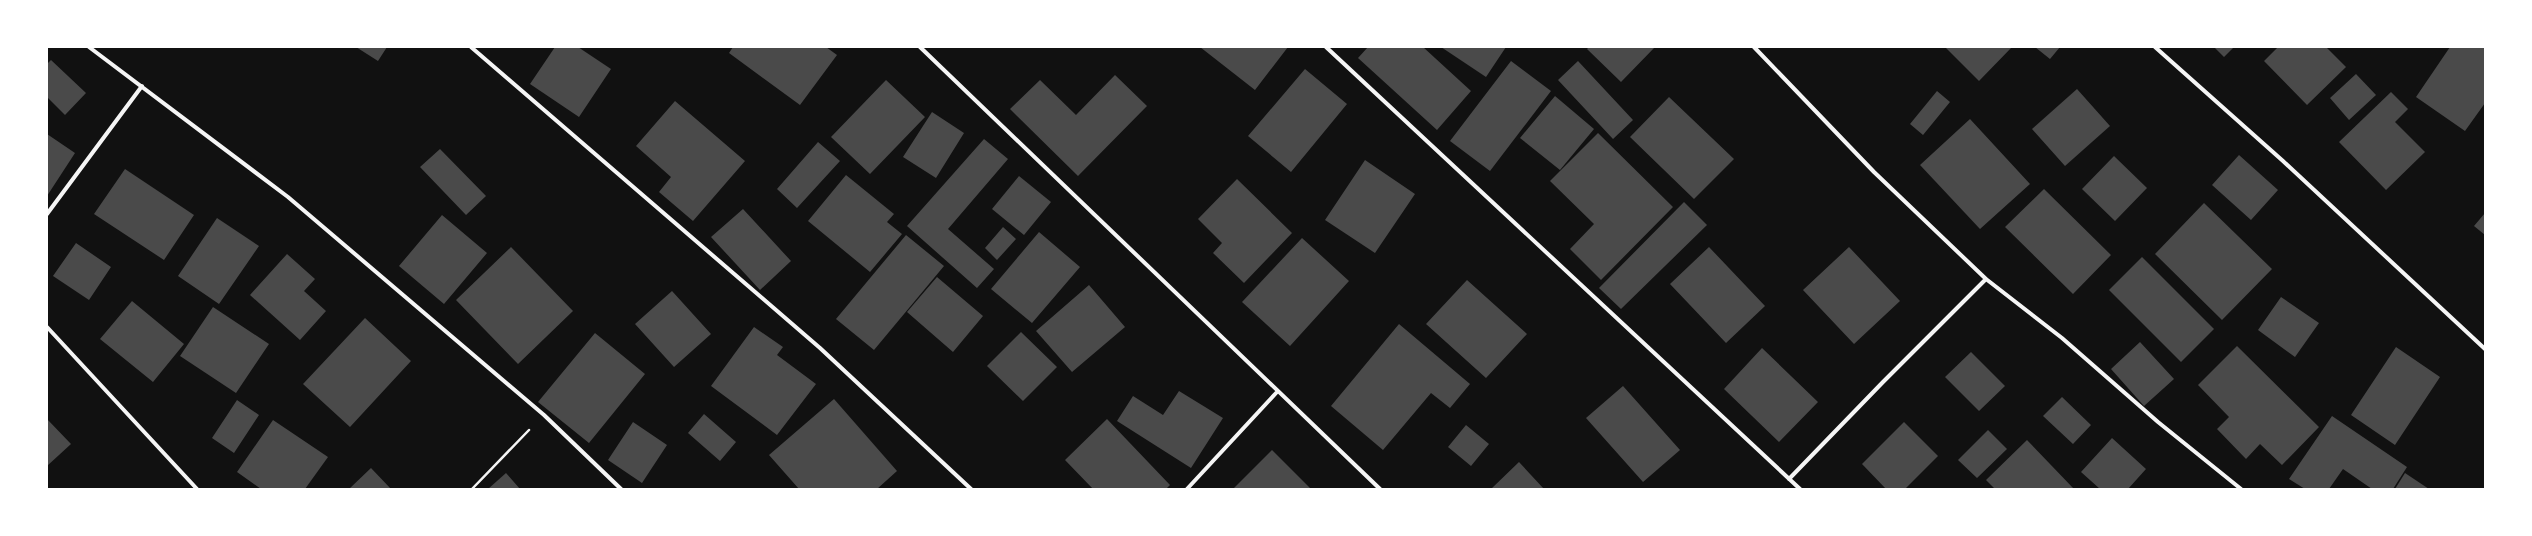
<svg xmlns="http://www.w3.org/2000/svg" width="2532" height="536" font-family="'Alegreya Sans',sans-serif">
  <rect width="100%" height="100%" fill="#111"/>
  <!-- building -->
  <path fill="#4a4a4a" d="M356 47H387L378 61Z
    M555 47H578L611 69 579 117 530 84Z
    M733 47H826L837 55 800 105 729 53Z
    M1200 47H1288L1255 90Z
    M1368 47H1423L1471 91 1437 130 1358 58Z
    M1441 47H1506L1486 77Z
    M1589 47H1655L1621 82 1587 49Z
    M1945 47H2012L1979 81Z
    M2035 47H2060L2050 59Z
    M2214 47H2234L2224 57Z
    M2278 47H2326L2346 67 2307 105 2264 61Z
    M2450 47H2485V103L2465 131 2416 97Z
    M51 60 86 93 65 115 47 97V64Z
    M1511 61 1551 91 1490 171 1450 141Z
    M1578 61 1633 120 1613 139 1558 80Z
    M1305 69 1347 104 1291 172 1248 136Z
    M2356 74 2376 95 2349 120 2330 98Z
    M1115 75 1147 106 1078 176 1010 109 1040 80 1076 115Z
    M886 80 925 117 870 174 831 137Z
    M2077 89 2110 126 2065 166 2032 129Z
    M1937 91 1950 102 1923 135 1910 124Z
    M2391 92 2408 109 2395 122 2425 152 2386 190 2339 142Z
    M1555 96 1594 129 1560 170 1520 138Z
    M1669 97 1734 159 1694 199 1630 137Z
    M675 101 745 161 693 221 659 192 671 177 636 146Z
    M932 112 964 133 936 178 903 157Z
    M1970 119 2030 184 1980 229 1920 165Z
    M1598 133 1673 207 1601 280 1570 249 1594 224 1550 181Z
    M47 134 75 153 47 196Z
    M984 139 1008 159 948 229 994 269 977 288 907 226Z
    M818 142 840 161 797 208 777 189Z
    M440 149 486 196 466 215 420 167Z
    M2239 155 2278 190 2251 220 2212 185Z
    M2114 156 2147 188 2115 221 2082 189Z
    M1365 160 1415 194 1375 253 1325 220Z
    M125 169 194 215 164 260 94 214Z
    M846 175 894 214 887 222 902 234 870 272 808 221Z
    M1019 176 1051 202 1024 235 992 209Z
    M1237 179 1292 233 1244 283 1213 253 1222 243 1198 219Z
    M2044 189 2111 255 2073 294 2005 227Z
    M1684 202 1707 225 1621 309 1599 288Z
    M2204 203 2272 269 2222 320 2155 254Z
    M743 209 791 261 760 290 711 237Z
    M2485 213V235L2474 226Z
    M442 215 487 253 444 304 399 266Z
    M217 218 259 246 219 304 178 276Z
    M1003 227 1016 239 997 260 985 248Z
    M1039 232 1080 267 1032 323 991 289Z
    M906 235 944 266 874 350 836 319Z
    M1302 238 1349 281 1290 346 1242 302Z
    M76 243 111 267 89 300 53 276Z
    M511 247 573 311 518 364 456 300Z
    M1709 247 1765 306 1726 343 1670 284Z
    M1849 247 1900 301 1854 344 1803 290Z
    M287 254 315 279 304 291 326 311 300 340 250 295Z
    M2142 257 2214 329 2181 362 2109 290Z
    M937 277 983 316 953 352 907 312Z
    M1467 280 1527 334 1486 378 1426 324Z
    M1089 285 1125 327 1072 372 1036 331Z
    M672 291 711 334 674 367 635 324Z
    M2281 297 2319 323 2295 357 2258 330Z
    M132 301 184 344 153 382 100 339Z
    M213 307 269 344 236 393 180 356Z
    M365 318 411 361 350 427 303 384Z
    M1399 324 1470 384 1450 408 1431 393 1383 450 1331 406Z
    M754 327 783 347 777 355 816 384 777 435 711 386Z
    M1021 332 1057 367 1023 401 987 366Z
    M595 333 645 374 589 443 538 402Z
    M2140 342 2174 379 2144 406 2111 369Z
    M2237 346 2319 427 2282 465 2260 444 2246 459 2217 429 2229 417 2198 385Z
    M2396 347 2440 377 2395 445 2351 415Z
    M1762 348 1818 402 1779 442 1724 389Z
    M1971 352 2005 386 1979 411 1945 377Z
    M1623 386 1680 450 1643 482 1586 418Z
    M1179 391 1223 418 1191 468 1117 421 1133 396 1163 415Z
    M2062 397 2091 425 2073 444 2043 416Z
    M834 399 897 471 877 489H799L769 455Z
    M237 400 259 415 234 453 212 438Z
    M704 414 736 442 720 461 688 433Z
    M2332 416 2407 467 2393 489H2372L2343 469 2329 489H2305L2289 479Z
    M47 419 71 444 47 466Z
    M1107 419 1170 485 1166 489H1093L1065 460Z
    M273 420 328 457 305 489H261L237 472Z
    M633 422 667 445 642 483 608 460Z
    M1904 422 1938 456 1905 489H1886L1862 464Z
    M1466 425 1489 444 1471 466 1448 447Z
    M1988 430 2007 449 1977 478 1958 460Z
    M2112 438 2146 469 2128 489H2100L2081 472Z
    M2027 440 2074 489H1995L1986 480Z
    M1272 450 1311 489H1233Z
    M1519 462 1544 489H1491Z
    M371 468 391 489H349Z
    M506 473 520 489H488Z
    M2405 473 2429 489H2395Z"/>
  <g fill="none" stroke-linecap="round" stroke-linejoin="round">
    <!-- path -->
    <path stroke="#f5f5f5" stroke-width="2.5" d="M472 489 529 430"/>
    <!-- minor -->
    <path stroke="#f5f5f5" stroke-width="4" d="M89 47 288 197 544 415 621 489
      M471 47 820 348 971 489
      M920 47 1380 489
      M1326 47 1800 489
      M1754 47 1874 172 1986 279 2062 338 2158 422 2241 489
      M2155 47 2283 161 2485 349
      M47 214 142 86
      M47 327 197 489
      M1789 479 1883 382 1986 279
      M1187 489 1277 392"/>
  </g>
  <!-- border -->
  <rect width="2532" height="536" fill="none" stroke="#ffffff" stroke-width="96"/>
</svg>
